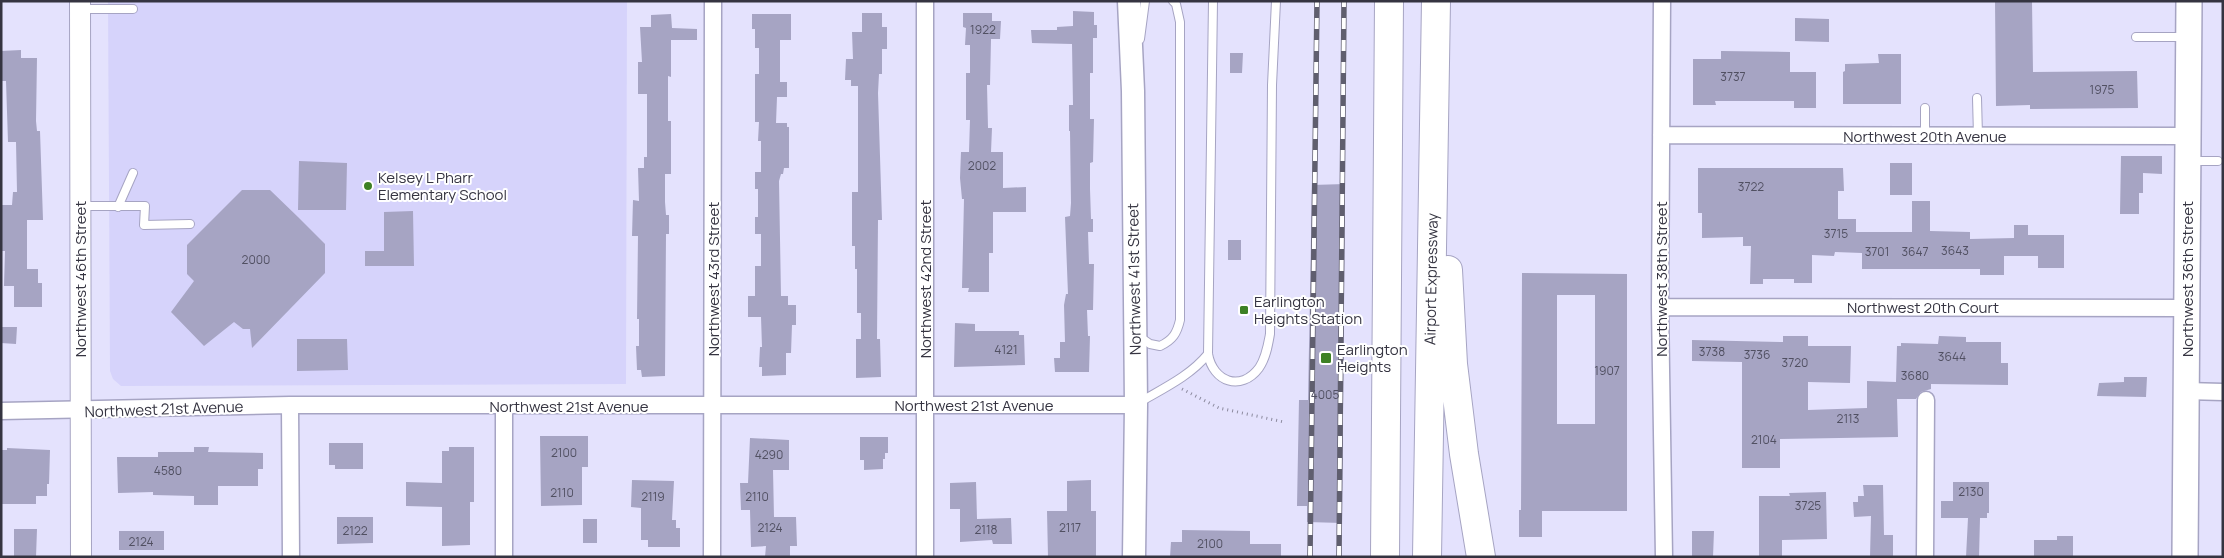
<svg xmlns="http://www.w3.org/2000/svg" width="2224" height="558" font-family="Manrope,sans-serif">
  <rect width="100%" height="100%" fill="#e4e2fd"/>
  <!-- built -->
  <path fill="#d6d3fb" d="M108 1H627L626 384 121 386 113 379 110 371Z"/>
  <!-- building -->
  <path fill="#a6a4c3" fill-rule="evenodd" d="M1995 1H2032L2033 72 2137 71 2138 108 2030 109V105L1996 106Z
    M1073 11 1094 12V25H1097V38H1093V73H1090V119H1094L1093 162 1090 163V189L1091 219H1093V232H1088L1089 264H1094L1093 310H1087L1088 336H1090L1089 372H1055L1054 358H1060V342H1065L1064 305 1066 294H1068L1065 217 1070 216 1071 203 1070 131H1069V105H1073L1072 44 1032 43 1031 30H1057V27L1073 26Z
    M862 13H882V27H887V49H882V74H879L878 93 882 220H878L877 339H880L881 377 856 378V339H861V313H857V269H855V246H852V192H858V86H851V80H845L846 59H853L852 32H862Z
    M963 13H992V21H1001L1000 39H991L990 85H987L988 128H992L991 152H1003V188L1026 187V212H993V253H989V292H968L969 288H962L964 199H962L960 178 961 152H969L970 120H966V73H970V45H965L966 28 963 27Z
    M671 14 672 28 697 29V40H671V77L668 76V121H671V174H665V202L666 215H669V234H666L665 376 642 377 641 370H637L636 346H639V319H637L638 236H632L633 200 639 201 638 168H644V157H647V94H638V62H642L640 27H651V15Z
    M752 14H791V40H780V82H787V97H777L776 123H787V127H789V168H784L783 174H781L779 181 781 296H788V305H796V325H792L791 353H786V375L762 376V367H759L760 347H762L761 317H748V296H755V266H761V234H755V217H758V189H755V172H761V141H758L759 122H755V74H759V48H755V29H752Z
    M1795 18 1829 19V42L1795 41Z
    M21 50V58H37L36 121 37 131H40L43 220H27V269H38V283H42V307H14V286H4L5 251H1V205H12L13 192H17L16 142H8L6 81H1V51Z
    M1721 51 1790 52V72H1816V108H1794V101H1715L1716 105H1693V59H1721Z
    M1230 53H1243L1242 73H1230Z
    M1878 54H1901V104H1843V72L1845 71V64L1879 63Z
    M2121 156H2162V174L2143 173V193H2139V214H2120Z
    M299 161 347 163 346 210H298Z
    M1890 163H1912V195H1890Z
    M1698 168H1843L1844 191H1838V219H1856V232H1912V201H1930V231L1970 232V239L2014 238V225H2028V235H2064V268H2038V256H2004V275H1980V269H1862V253L1835 252 1834 256 1812 255V283H1794V279H1763V284H1750L1751 246H1743V237L1702 238V213H1698Z
    M1345 184 1342 523 1307 522V506H1297L1298 452 1299 400H1308L1312 185Z
    M242 190H270L298 217 325 244V273L252 348 250 329H243L234 322 204 346 171 312 194 281 187 274V245Z
    M413 211 414 266H365V251H384V212Z
    M1228 240H1241V260H1228Z
    M1522 273 1627 274V511H1542V537H1519V510H1521ZM1557 295H1595V424H1557Z
    M955 323 975 324V331H1019V335H1024L1025 365 954 367Z
    M1 327H17L16 344 1 343Z
    M1783 336H1808V346H1851L1850 383 1808 382V410L1867 408V381L1896 382 1897 346H1901V343L1938 344 1939 336 1966 337V342H2001V363H2008V385L1931 384V389L1921 392 1916 399H1897L1898 437 1780 439V468H1742V362L1692 361V340L1783 342Z
    M297 339H347L348 370 297 371Z
    M2124 377H2147L2146 397 2097 396 2099 383 2124 382Z
    M540 436H588V467H582V505L541 506Z
    M860 437H888V453H885V459H883V469L864 470V460H860Z
    M750 438 789 440V470H773L774 517H796L797 546H790V557H765L766 546 751 547 750 510H741L740 483H748Z
    M329 443H363V469H335V465H329Z
    M194 447H209L208 452 263 453V469H258V486H218V505H194V496L153 495V492L118 493 117 457H158V452H194Z
    M449 447H474V502H470V545L442 546V507L406 506V482L442 483V451H449Z
    M7 448 50 450 49 484H47V496H36V504H1V450H7Z
    M632 480 674 481 672 520H676V528H680V547H648V540H641V508L631 507Z
    M1091 480V511H1096V557H1048L1047 511H1067V481Z
    M976 482 977 519 1011 518 1012 544H993L992 540 960 542V509H950V483Z
    M1953 482H1989V513H1987V518H1980L1979 557H1966L1968 518H1941V501H1953Z
    M1863 485H1883L1884 535H1893V557H1870L1871 516 1854 517 1853 502H1858V496H1864Z
    M1826 492 1827 539 1782 540V557H1759V496H1790L1789 493Z
    M337 517H373V543L337 544Z
    M583 519H597V543H583Z
    M14 529H37L36 557H14Z
    M1182 530 1250 531V544H1281V557H1170L1171 542H1182Z
    M119 531H164V550H119Z
    M1692 531H1714L1713 557H1692Z
    M2057 536H2073V557H2034V540H2057Z"/>
  <g fill="none" stroke-linecap="round" stroke-linejoin="round">
    <!-- service casing -->
    <g stroke="#a6a4c3" stroke-width="10">
      <path id="service" d="M1213 1 1208 354C1213 382 1241 392 1259 368 1266 358 1268 345 1270 334L1272 85 1276 1
        M80 9H133
        M2136 37H2184
        M1140 39 1145 1
        M1977 98 1978 136
        M1925 136V108
        M2190 161H2218
        M81 206H145L144 225 190 224
        M118 207 133 173
        M1140 337 1150 344 1160 346C1173 340 1177 333 1180 320V22L1176 4 1173 1
        M1140 402C1164 388 1190 376 1208 354"/>
    </g>
    <!-- minor casing -->
    <g stroke="#a6a4c3" stroke-width="19">
      <path id="minor" d="M925 1V557
        M1662 1 1660 307 1664 557
        M1661 135 2188 136
        M1660 307 2187 308
        M2186 391 2223 392
        M290 405 291 557
        M504 406V557
        M1 411 290 405H1136
        M712 557 713 1
        M1925 557 1926 400"/>
    </g>
    <!-- tertiary casing -->
    <g stroke="#a6a4c3" stroke-width="22">
      <path id="tertiary" d="M80 1 81 557"/>
    </g>
    <!-- secondary casing -->
    <g stroke="#a6a4c3" stroke-width="25">
      <path id="secondary" d="M1129 1 1133 91 1136 405 1134 557"/>
    </g>
    <!-- primary casing -->
    <g stroke="#a6a4c3" stroke-width="28">
      <path id="primary" d="M2185 557 2189 1"/>
    </g>
    <!-- motorway casing -->
    <g stroke="#a6a4c3" stroke-width="30">
      <path id="motorway" d="M1448 270 1453 364 1464 454 1481 557
        M1385 557 1389 1
        M1427 557 1436 1"/>
    </g>
    <!-- path -->
    <path stroke="#8c8a9e" stroke-width="3" stroke-dasharray="1 4" stroke-linecap="butt" d="M1182 389 1219 408 1284 422"/>
    <!-- service -->
    <use href="#service" stroke="#fff" stroke-width="8"/>
    <!-- minor -->
    <use href="#minor" stroke="#fff" stroke-width="16"/>
    <!-- tertiary -->
    <use href="#tertiary" stroke="#fff" stroke-width="20"/>
    <!-- secondary -->
    <use href="#secondary" stroke="#fff" stroke-width="22"/>
    <!-- primary -->
    <use href="#primary" stroke="#fff" stroke-width="25"/>
    <!-- motorway -->
    <use href="#motorway" stroke="#fff" stroke-width="28"/>
    <!-- rail casing -->
    <g stroke="#5f5e6e" stroke-width="5.5">
      <path id="rail" d="M1310 557 1317 1
        M1339 557 1344 1"/>
    </g>
    <!-- rail -->
    <use href="#rail" stroke="#fff" stroke-width="4" stroke-dasharray="11" stroke-linecap="butt"/>
  </g>
  <!-- markers -->
  <g fill="#3d8124" stroke="#fff" stroke-width="2">
    <circle cx="368" cy="186" r="5"/>
    <rect x="1239" y="305" width="10" height="10" rx="2.5"/>
    <rect x="1320" y="352" width="12" height="12" rx="2.5"/>
  </g>
  <g text-anchor="middle" dominant-baseline="central" stroke-width="4" stroke-linejoin="round" paint-order="stroke">
    <!-- number labels -->
    <g font-size="12" fill="#515062">
      <text x="983" y="29">1922</text>
      <text x="1733" y="76">3737</text>
      <text x="2102" y="89">1975</text>
      <text x="982" y="165">2002</text>
      <text x="1751" y="186">3722</text>
      <text x="1836" y="233">3715</text>
      <text x="1955" y="250">3643</text>
      <text x="1877" y="251">3701</text>
      <text x="1915" y="251">3647</text>
      <text x="256" y="259">2000</text>
      <text x="1006" y="349">4121</text>
      <text x="1712" y="351">3738</text>
      <text x="1757" y="354">3736</text>
      <text x="1952" y="356">3644</text>
      <text x="1795" y="362">3720</text>
      <text x="1607" y="370">1907</text>
      <text x="1915" y="375">3680</text>
      <text x="1325" y="394">4005</text>
      <text x="1848" y="418">2113</text>
      <text x="1764" y="439">2104</text>
      <text x="564" y="452">2100</text>
      <text x="769" y="454">4290</text>
      <text x="168" y="470">4580</text>
      <text x="1971" y="491">2130</text>
      <text x="562" y="492">2110</text>
      <text x="653" y="496">2119</text>
      <text x="757" y="496">2110</text>
      <text x="1808" y="505">3725</text>
      <text x="770" y="527">2124</text>
      <text x="1070" y="527">2117</text>
      <text x="986" y="529">2118</text>
      <text x="355" y="530">2122</text>
      <text x="141" y="541">2124</text>
      <text x="1210" y="543">2100</text>
    </g>
    <!-- street labels -->
    <g font-size="15" fill="#353441" stroke="#fff">
      <text x="1925" y="136">Northwest 20th Avenue</text>
      <text transform="translate(80 279) rotate(-90)">Northwest 46th Street</text>
      <text transform="translate(713 279) rotate(-90)">Northwest 43rd Street</text>
      <text transform="translate(925 279) rotate(-90)">Northwest 42nd Street</text>
      <text transform="translate(1134 279) rotate(-91)">Northwest 41st Street</text>
      <text transform="translate(1431 279) rotate(-89)">Airport Expressway</text>
      <text transform="translate(1661 279) rotate(-90)">Northwest 38th Street</text>
      <text transform="translate(2187 279) rotate(-90)">Northwest 36th Street</text>
      <text x="1923" y="307">Northwest 20th Court</text>
      <text x="974" y="405">Northwest 21st Avenue</text>
      <text x="569" y="406">Northwest 21st Avenue</text>
      <text transform="translate(164 409) rotate(-2)">Northwest 21st Avenue</text>
    </g>
    <!-- poi labels -->
    <g font-size="15" fill="#353441" stroke="#fff" text-anchor="start">
      <text x="378" y="177">Kelsey L Pharr<tspan x="378" dy="17">Elementary School</tspan></text>
      <text x="1254" y="301">Earlington<tspan x="1254" dy="17">Heights Station</tspan></text>
      <text x="1337" y="349">Earlington<tspan x="1337" dy="17">Heights</tspan></text>
    </g>
  </g>
  <!-- border -->
  <rect width="2224" height="558" fill="none" stroke="#353441" stroke-width="5"/>
</svg>
